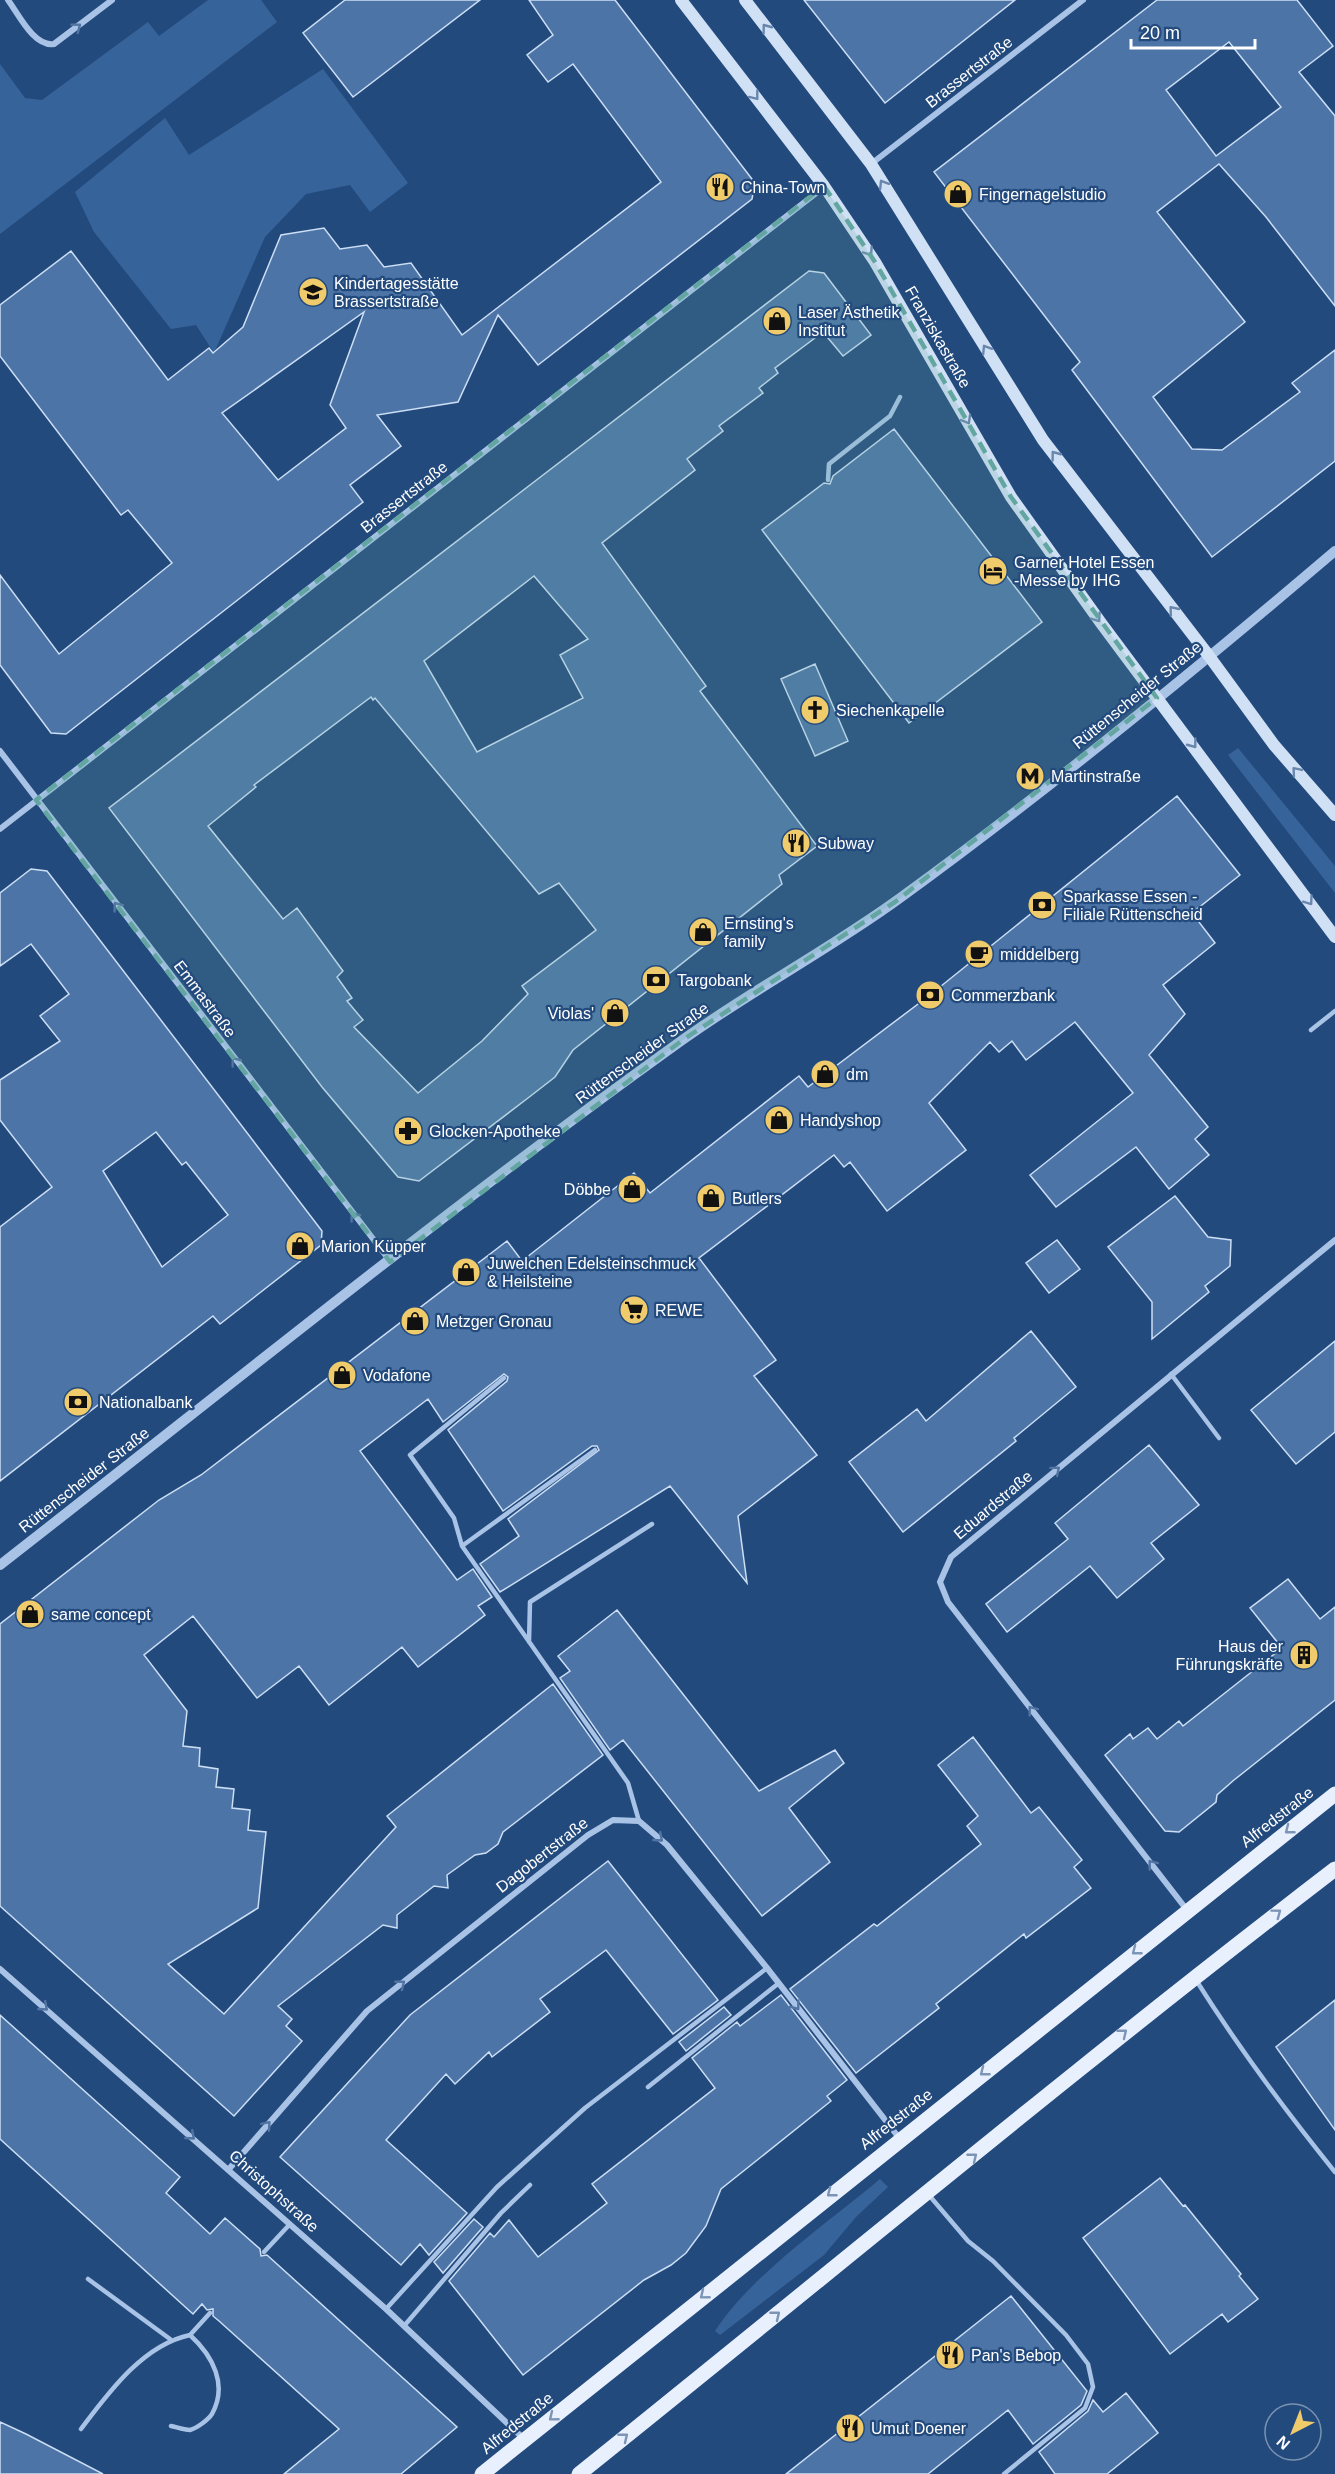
<svg xmlns="http://www.w3.org/2000/svg" width="1335" height="2474" font-family="Arial,sans-serif">
  <rect width="100%" height="100%" fill="#234a7d"/>
  <!-- green -->
  <path fill="#37639b" d="M208 0H261L277 22 0 234V64L25 98 42 100 148 22 159 36Z
    M323 69 408 183 370 212 350 185 306 194 265 237 214 353 196 325 171 329 94 232 75 192 165 118 189 155Z
    M1238 748 1335 866V893L1228 755Z
    M880 2179 888 2187 856 2217 824 2255 720 2335 715 2331C752 2274 828 2223 880 2179Z"/>
  <!-- building -->
  <path fill="#4c74a6" stroke="#cbdef4" stroke-width="1.5" fill-rule="evenodd" d="M345 0H480L353 97 303 33Z
    M529 0H615L755 183 752 199 538 365 498 315 458 402 377 415 401 446 350 485 363 502 66 734 51 733 0 665V575L59 654 172 563 128 510 121 515 0 356V305L71 251 168 380 209 348 213 353 243 327 281 235 324 228 340 249 367 245 384 267 411 263 462 335 661 182 573 64 548 82 527 55 553 35ZM364 312 330 405 346 428 278 480 222 413Z
    M804 0H1015L885 103Z
    M1157 0H1297L1333 46 1299 72 1335 116V306L1266 217 1219 164 1157 212 1245 322 1153 397 1192 449 1222 450 1300 392 1292 383 1335 350V461L1212 557 1072 370 1080 362 934 172ZM1229 42 1281 107 1216 156 1166 90Z
    M809 271 824 273 871 335 843 356 823 332 775 368 778 373 759 388 763 393 719 426 723 431 687 459 695 470 602 543 706 686 700 691 817 846 779 875 782 884 573 1050 555 1077 528 1098 419 1181 398 1177 322 1087 109 808ZM534 576 588 639 560 655 583 698 477 752 424 661ZM371 697 373 700 375 698 539 894 559 883 596 930 522 986 528 994 482 1041 418 1093 354 1027 363 1020 347 1001 352 998 337 977 343 971 297 908 283 919 208 826 256 787 254 785Z
    M894 429 1042 622 909 723 762 530 824 483 830 484 833 476Z
    M815 664 848 741 815 756 781 679Z
    M1177 796 1240 875 1192 913 1215 943 1163 985 1185 1014 1149 1055 1208 1127 1195 1139 1209 1155 1169 1189 1136 1147 1056 1207 1030 1175 1133 1093 1075 1022 1026 1060 1012 1041 999 1052 990 1042 929 1103 966 1150 887 1211 850 1162 844 1167 834 1155 699 1258 776 1360 754 1376 817 1455 738 1516 747 1583 670 1486 500 1592 480 1564 519 1536 508 1519 599 1450 597 1446H592L503 1511 448 1430 507 1381 508 1377 504 1374 443 1422 428 1399 360 1451 457 1580 473 1569 492 1597 478 1606 485 1615 418 1667 402 1647 329 1705 299 1666 257 1698 193 1616 144 1655 187 1711 183 1746 200 1748 199 1766 218 1769 216 1787 234 1789 232 1808 250 1810 248 1830 266 1832 258 1908 168 1964 224 2014 396 1827 387 1816 553 1684 603 1755 503 1832 498 1844 486 1853 475 1855 447 1875 448 1888 434 1886 397 1915V1928L383 1925 278 2006 292 2019 286 2026 302 2041 234 2116 0 1906V1624L159 1500 201 1475 507 1241 522 1261 634 1173 650 1193 799 1076 808 1087 930 995Z
    M31 869 47 871 322 1231 321 1245 220 1324 213 1316 0 1481V1227L52 1187 0 1120V1080L60 1041 40 1016 69 994 31 944 0 966V893ZM156 1132 182 1165 186 1162 228 1215 162 1267 103 1171Z
    M1175 1196 1208 1237 1231 1240 1230 1266 1205 1286 1209 1292 1152 1339V1302L1108 1247Z
    M1057 1240 1080 1269 1049 1293 1026 1263Z
    M1031 1331 1076 1387 1014 1438 1016 1441 903 1532 849 1462 917 1409 926 1421Z
    M1335 1341V1432L1296 1464 1251 1410Z
    M1149 1445 1199 1505 1151 1543 1164 1559 1117 1598 1090 1566 1007 1632 986 1604 1068 1539 1055 1523Z
    M1288 1579 1320 1619 1335 1607V1700L1234 1780 1217 1795 1216 1802 1179 1832 1165 1831 1105 1755 1130 1734 1133 1739 1148 1728 1157 1739 1179 1721 1183 1726 1282 1648 1250 1608Z
    M617 1610 759 1791 835 1750 844 1763 789 1808 830 1862 762 1916 623 1740 610 1750 560 1678 570 1671 558 1656Z
    M973 1737 1031 1813 1039 1807 1082 1860 1074 1867 1091 1888 1026 1938 1024 1934 936 2004 939 2008 856 2073 790 1989 874 1924 877 1926 981 1844 967 1826 978 1816 938 1765Z
    M608 1861 718 2000 673 2034 606 1950 540 1999 550 2012 492 2057 489 2052 455 2084 446 2074 386 2140 467 2213 429 2255 420 2244 401 2265 280 2157 410 2015Z
    M781 1995 847 2080 827 2096 831 2101 721 2189 706 2226 686 2253 671 2265 644 2280 523 2375 449 2281 490 2233 494 2237 509 2220 538 2257 607 2203 592 2184 715 2088 692 2058 737 2022 740 2026Z
    M1335 2000V2130L1276 2047Z
    M724 2007 731 2015 686 2051 679 2042Z
    M0 2015 180 2177 166 2193 210 2234 225 2218 260 2249 261 2256 267 2255 457 2427 401 2474H284L339 2429 219 2321 213 2316V2309L207 2310 202 2304 193 2314 0 2139Z
    M1160 2178 1183 2206 1185 2205 1241 2274 1239 2276 1258 2299 1228 2322 1222 2314 1170 2354 1083 2238Z
    M474 2219 483 2227 443 2273 434 2262Z
    M1011 2296 1087 2391 1081 2405 1033 2444 1008 2410 928 2474H786Z
    M1126 2393 1158 2433 1107 2474H1055L1039 2452 1088 2411 1093 2400 1103 2412Z
    M0 2422 26 2434 103 2474H0Z"/>
  <g fill="none" stroke-linecap="round" stroke-linejoin="round">
    <!-- service -->
    <path stroke="#a8c3e6" stroke-width="4.5" d="M828 480 829 464 890 416 900 397
      M1311 1030 1335 1011
      M1171 1374 1219 1438
      M504 1378 410 1455 454 1518 462 1546 628 1783 639 1821
      M462 1546 595 1450
      M529 1642 530 1602 652 1524
      M1196 1980C1238 2047 1285 2110 1335 2172
      M648 2087 779 1983
      M928 2194 968 2241 993 2261 1066 2335 1088 2364 1093 2387 1085 2408 1004 2474
      M264 2252 290 2224
      M88 2279 170 2339
      M386 2309 497 2187 585 2108 767 1968
      M404 2326 501 2213 530 2185
      M190 2335 210 2313
      M81 2429C109 2392 143 2345 190 2335 213 2356 228 2385 212 2414 208 2420 197 2428 190 2430 184 2430 176 2427 171 2426"/>
    <!-- minor -->
    <path stroke="#a8c3e6" stroke-width="6" d="M8 0C19 15 34 47 54 44L112 0
      M871 164 1083 0
      M0 751 390 1261
      M0 829 824 187
      M1187 1910 948 1602 940 1582 951 1557 1335 1240
      M0 1969 386 2309 524 2439
      M229 2169 367 2011 588 1835 613 1820 639 1821 667 1845 767 1968 900 2139"/>
    <!-- tertiary -->
    <path stroke="#a8c3e6" stroke-width="10" d="M0 1565C226 1389 449 1207 681 1041 752 990 830 949 900 898 1050 789 1194 671 1335 551"/>
    <!-- secondary -->
    <path stroke="#d1e1f5" stroke-width="12" d="M681 0 824 186 875 262 1011 497 1101 623 1335 937
      M745 0 871 164 1043 440 1209 656 1274 745 1335 815"/>
    <!-- primary -->
    <path stroke="#e9f0fd" stroke-width="15" d="M482 2474 1335 1794
      M579 2474C831 2272 1079 2065 1335 1869"/>
  </g>
  <!-- one-way arrows -->
  <defs><path id="oneway-chevron" d="M-2-3.5L2.5 0L-2 3.5" fill="none" stroke-width="1.6" stroke-linecap="round" stroke-linejoin="round" transform="scale(1.5)"/></defs>
  <g stroke="#5274a2">
    <use href="#oneway-chevron" transform="translate(77 27) rotate(-37)"/>
    <use href="#oneway-chevron" transform="translate(117 906) rotate(-127)"/>
    <use href="#oneway-chevron" transform="translate(235 1061) rotate(-127)"/>
    <use href="#oneway-chevron" transform="translate(354 1216) rotate(-127)"/>
    <use href="#oneway-chevron" transform="translate(1056 1470) rotate(-40)"/>
    <use href="#oneway-chevron" transform="translate(1032 1710) rotate(-128)"/>
    <use href="#oneway-chevron" transform="translate(659 1838) rotate(41)"/>
    <use href="#oneway-chevron" transform="translate(1152 1864) rotate(-128)"/>
    <use href="#oneway-chevron" transform="translate(401 1984) rotate(-38)"/>
    <use href="#oneway-chevron" transform="translate(796 2006) rotate(53)"/>
    <use href="#oneway-chevron" transform="translate(44 2007) rotate(41)"/>
    <use href="#oneway-chevron" transform="translate(267 2125) rotate(-49)"/>
    <use href="#oneway-chevron" transform="translate(191 2136) rotate(41)"/>
  </g>
  <g stroke="#6986ad">
    <use href="#oneway-chevron" transform="translate(766 28) rotate(-127)"/>
    <use href="#oneway-chevron" transform="translate(755 96) rotate(52)"/>
    <use href="#oneway-chevron" transform="translate(883 184) rotate(-122)"/>
    <use href="#oneway-chevron" transform="translate(869 252) rotate(56)"/>
    <use href="#oneway-chevron" transform="translate(986 349) rotate(-122)"/>
    <use href="#oneway-chevron" transform="translate(967 420) rotate(60)"/>
    <use href="#oneway-chevron" transform="translate(1055 455) rotate(-127)"/>
    <use href="#oneway-chevron" transform="translate(1173 610) rotate(-129)"/>
    <use href="#oneway-chevron" transform="translate(1097 618) rotate(55)"/>
    <use href="#oneway-chevron" transform="translate(1193 744) rotate(53)"/>
    <use href="#oneway-chevron" transform="translate(1296 771) rotate(-130)"/>
    <use href="#oneway-chevron" transform="translate(1309 901) rotate(54)"/>
  </g>
  <g stroke="#7c95b7">
    <use href="#oneway-chevron" transform="translate(1289 1830) rotate(142)"/>
    <use href="#oneway-chevron" transform="translate(1277 1913) rotate(-37)"/>
    <use href="#oneway-chevron" transform="translate(1136 1951) rotate(142)"/>
    <use href="#oneway-chevron" transform="translate(1123 2033) rotate(-39)"/>
    <use href="#oneway-chevron" transform="translate(984 2072) rotate(142)"/>
    <use href="#oneway-chevron" transform="translate(973 2157) rotate(-39)"/>
    <use href="#oneway-chevron" transform="translate(831 2193) rotate(142)"/>
    <use href="#oneway-chevron" transform="translate(704 2295) rotate(141)"/>
    <use href="#oneway-chevron" transform="translate(776 2315) rotate(-39)"/>
    <use href="#oneway-chevron" transform="translate(553 2417) rotate(141)"/>
    <use href="#oneway-chevron" transform="translate(624 2437) rotate(-39)"/>
  </g>
  <!-- marked area -->
  <path fill="#63a6a1" fill-opacity="0.2" stroke="#63a6a1" stroke-width="4.5" stroke-dasharray="12 8" stroke-linejoin="round" d="M824 186 875 262 1011 497 1157 698 895 902 684 1039 390 1262 36 800Z"/>
  <!-- icons -->
  <defs>
    <g id="restaurant-disc" transform="scale(1.5)"><circle r="9.5" fill="#f0cb6b" stroke="#234a7d"/><path d="M-5-6h1v4h1v-4h1v4h1v-4h1v5L-1.5 .5V6h-2V.5L-5-1ZM5-6V6H3V1.5H1.5Q1.5-4 5-6Z" fill="#111"/></g>
    <g id="shop-disc" transform="scale(1.5)"><circle r="9.5" fill="#f0cb6b" stroke="#234a7d"/><path d="M-5-2.5h2.3a2.7 3.5 0 0 1 5.4 0H5L5.5 6h-11ZM-1.5-2.5h3a1.5 2.3 0 0 0-3 0Z" fill="#111"/></g>
    <g id="school-disc" transform="scale(1.5)"><circle r="9.5" fill="#f0cb6b" stroke="#234a7d"/><path d="M0-5L7-2L0 1L-7-2ZM-4 1L0 2.5L4 1V4Q0 6-4 4Z" fill="#111"/></g>
    <g id="hotel-disc" transform="scale(1.5)"><circle r="9.5" fill="#f0cb6b" stroke="#234a7d"/><path d="M-6-4.5h1.5V1H6V5H4.5V3h-9V5H-6ZM-4 0a1.8 1.8 0 1 1 3.6 0ZM.5 0V-2.5h3Q6-2.5 6 0Z" fill="#111"/></g>
    <g id="church-disc" transform="scale(1.5)"><circle r="9.5" fill="#f0cb6b" stroke="#234a7d"/><path d="M-1.2-6h2.4v3.5h3.3v2.4h-3.3V6h-2.4V-.1h-3.3v-2.4h3.3Z" fill="#111"/></g>
    <g id="metro-disc" transform="scale(1.5)"><circle r="9.5" fill="#f0cb6b" stroke="#234a7d"/><path d="M-5.5 5V-5H-3L0 0L3-5H5.5V5H3V-.5L0 4L-3-.5V5Z" fill="#111"/></g>
    <g id="bank-disc" transform="scale(1.5)"><circle r="9.5" fill="#f0cb6b" stroke="#234a7d"/><path d="M-6-4H6V4H-6ZM0-2.3a2.3 2.3 0 1 0 0 4.6a2.3 2.3 0 1 0 0-4.6Z" fill="#111"/></g>
    <g id="cafe-disc" transform="scale(1.5)"><circle r="9.5" fill="#f0cb6b" stroke="#234a7d"/><path d="M-5.5-4.5H6V0H3Q3 3.5 0 3.5H-2.5Q-5.5 3.5-5.5 0ZM3-3.2v2h1.7v-2ZM-6 4.5H4V6H-6Z" fill="#111"/></g>
    <g id="pharmacy-disc" transform="scale(1.5)"><circle r="9.5" fill="#f0cb6b" stroke="#234a7d"/><path d="M-2-6h4v4h4v4h-4v4h-4v-4h-4v-4h4Z" fill="#111"/></g>
    <g id="supermarket-disc" transform="scale(1.5)"><circle r="9.5" fill="#f0cb6b" stroke="#234a7d"/><path d="M-6-5.5h2.5l.6 2H6L4.5 2H-2.5L-4.4-4H-6ZM-1.5 3.2a1.3 1.3 0 1 0 .1 0ZM3 3.2a1.3 1.3 0 1 0 .1 0Z" fill="#111"/></g>
    <g id="building-disc" transform="scale(1.5)"><circle r="9.5" fill="#f0cb6b" stroke="#234a7d"/><path d="M-4-6H4V6H1V3H-1V6H-4ZM-2.5-4.3h1.7v1.8h-1.7ZM.8-4.3h1.7v1.8H.8ZM-2.5-1h1.7V.8h-1.7ZM.8-1h1.7V.8H.8Z" fill="#111"/></g>
  </defs>
  <g fill-rule="evenodd">
    <use href="#restaurant-disc" x="720" y="187"/>
    <use href="#shop-disc" x="958" y="194"/>
    <use href="#school-disc" x="313" y="292"/>
    <use href="#shop-disc" x="777" y="321"/>
    <use href="#hotel-disc" x="993" y="571"/>
    <use href="#church-disc" x="815" y="710"/>
    <use href="#metro-disc" x="1030" y="776"/>
    <use href="#restaurant-disc" x="796" y="843"/>
    <use href="#bank-disc" x="1042" y="905"/>
    <use href="#shop-disc" x="703" y="932"/>
    <use href="#cafe-disc" x="979" y="954"/>
    <use href="#bank-disc" x="656" y="980"/>
    <use href="#bank-disc" x="930" y="995"/>
    <use href="#shop-disc" x="615" y="1013"/>
    <use href="#shop-disc" x="825" y="1074"/>
    <use href="#shop-disc" x="779" y="1120"/>
    <use href="#pharmacy-disc" x="408" y="1131"/>
    <use href="#shop-disc" x="632" y="1189"/>
    <use href="#shop-disc" x="711" y="1198"/>
    <use href="#shop-disc" x="300" y="1246"/>
    <use href="#shop-disc" x="466" y="1272"/>
    <use href="#supermarket-disc" x="634" y="1310"/>
    <use href="#shop-disc" x="415" y="1321"/>
    <use href="#shop-disc" x="342" y="1375"/>
    <use href="#bank-disc" x="78" y="1402"/>
    <use href="#shop-disc" x="30" y="1614"/>
    <use href="#building-disc" x="1304" y="1655"/>
    <use href="#restaurant-disc" x="950" y="2355"/>
    <use href="#restaurant-disc" x="850" y="2428"/>
  </g>
  <g text-anchor="middle" dominant-baseline="central" stroke-width="4.5" stroke-linejoin="round" paint-order="stroke">
    <!-- street labels -->
    <g font-size="16" fill="#fff" stroke="#234a7d">
      <text transform="translate(969 72) rotate(-38)">Brassertstraße</text>
      <text transform="translate(938 337) rotate(60)">Franziskastraße</text>
      <text transform="translate(404 497) rotate(-38)">Brassertstraße</text>
      <text transform="translate(1137 695) rotate(-39)">Rüttenscheider Straße</text>
      <text transform="translate(205 999) rotate(53)">Emmastraße</text>
      <text transform="translate(642 1053) rotate(-36)">Rüttenscheider Straße</text>
      <text transform="translate(84 1480) rotate(-38)">Rüttenscheider Straße</text>
      <text transform="translate(993 1505) rotate(-40)">Eduardstraße</text>
      <text transform="translate(1277 1817) rotate(-38)">Alfredstraße</text>
      <text transform="translate(542 1855) rotate(-38)">Dagobertstraße</text>
      <text transform="translate(896 2119) rotate(-38)">Alfredstraße</text>
      <text transform="translate(274 2191) rotate(42)">Christophstraße</text>
      <text transform="translate(517 2423) rotate(-39)">Alfredstraße</text>
    </g>
    <!-- poi labels -->
    <g font-size="16" fill="#fff" stroke="#234a7d" text-anchor="start">
      <text x="741" y="187">China-Town</text>
      <text x="979" y="194">Fingernagelstudio</text>
      <text x="334" y="283">Kindertagesstätte<tspan x="334" dy="18">Brassertstraße</tspan></text>
      <text x="798" y="312">Laser Ästhetik<tspan x="798" dy="18">Institut</tspan></text>
      <text x="1014" y="562">Garner Hotel Essen<tspan x="1014" dy="18">-Messe by IHG</tspan></text>
      <text x="836" y="710">Siechenkapelle</text>
      <text x="1051" y="776">Martinstraße</text>
      <text x="817" y="843">Subway</text>
      <text x="1063" y="896">Sparkasse Essen -<tspan x="1063" dy="18">Filiale Rüttenscheid</tspan></text>
      <text x="724" y="923">Ernsting's<tspan x="724" dy="18">family</tspan></text>
      <text x="1000" y="954">middelberg</text>
      <text x="677" y="980">Targobank</text>
      <text x="951" y="995">Commerzbank</text>
      <text x="594" y="1013" text-anchor="end">Violas'</text>
      <text x="846" y="1074">dm</text>
      <text x="800" y="1120">Handyshop</text>
      <text x="429" y="1131">Glocken-Apotheke</text>
      <text x="611" y="1189" text-anchor="end">Döbbe</text>
      <text x="732" y="1198">Butlers</text>
      <text x="321" y="1246">Marion Küpper</text>
      <text x="487" y="1263">Juwelchen Edelsteinschmuck<tspan x="487" dy="18">&amp; Heilsteine</tspan></text>
      <text x="655" y="1310">REWE</text>
      <text x="436" y="1321">Metzger Gronau</text>
      <text x="363" y="1375">Vodafone</text>
      <text x="99" y="1402">Nationalbank</text>
      <text x="51" y="1614">same concept</text>
      <text x="1283" y="1646" text-anchor="end">Haus der<tspan x="1283" dy="18">Führungskräfte</tspan></text>
      <text x="971" y="2355">Pan's Bebop</text>
      <text x="871" y="2428">Umut Doener</text>
    </g>
  </g>
  <!-- north arrow -->
  <g transform="translate(1293 2432) rotate(222)"><circle r="28" fill="#234a7d" stroke="#7b92b1" stroke-width="1.5"/>
  <path d="M0-4.5L10 22L0 15L-10 22Z" fill="#f0cb6b"/>
  <text y="-9" font-size="16" font-weight="bold" text-anchor="middle" fill="#ffffff">N</text>
  </g>
  <!-- scale -->
  <path d="M1131 39v9h124v-9" fill="none" stroke="#ffffff" stroke-width="3"/>
  <text x="1140" y="39" font-size="18" fill="#ffffff" stroke="#234a7d" stroke-width="4.5" paint-order="stroke">20 m</text>
</svg>
